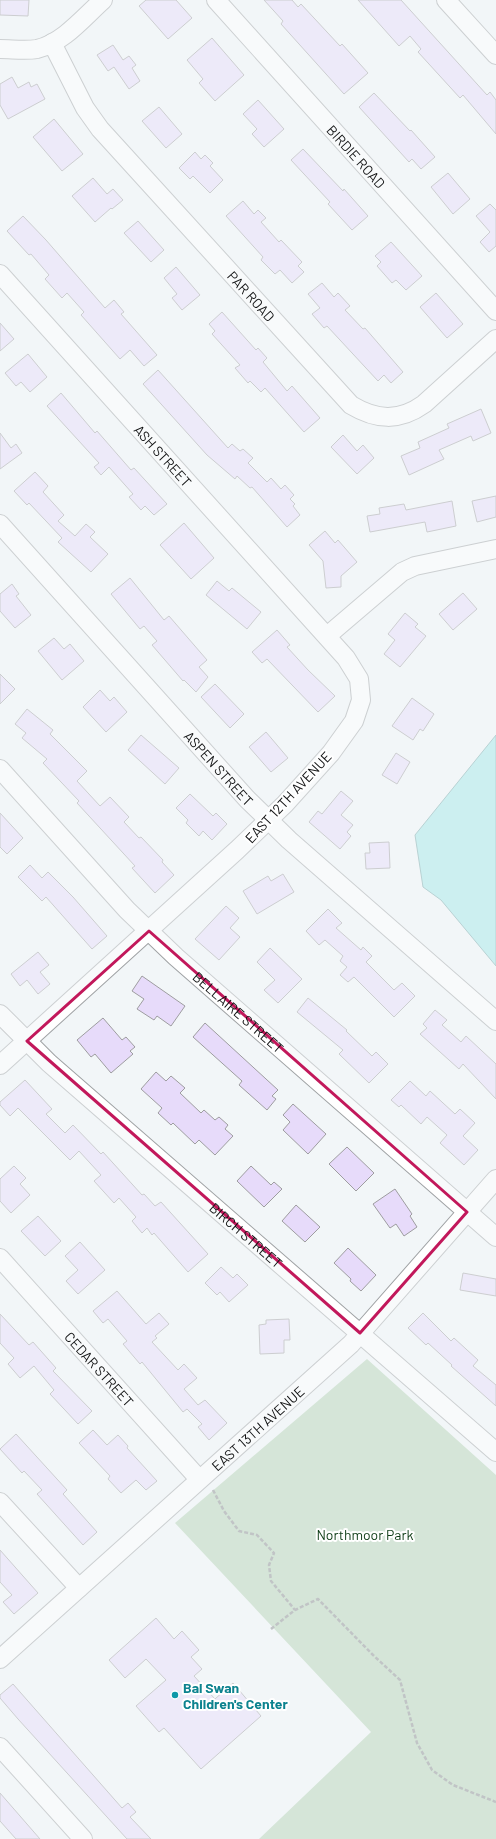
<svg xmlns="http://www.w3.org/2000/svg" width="496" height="1839" font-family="Barlow,sans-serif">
  <rect width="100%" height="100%" fill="#f2f6f8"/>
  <!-- green -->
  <path fill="#b1d1b2" d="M367 1359 496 1475V1839H259L371 1732 175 1523Z"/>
  <!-- water -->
  <path fill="#9de6e7" stroke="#73a6a7" d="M496 735V966L441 900 423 887 415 835Z"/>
  <!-- building -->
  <path fill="#e7dbfa" stroke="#9e9da0" d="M0 0H29L28 16 0 15Z
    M146 0H176L192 18 168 39 139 6Z
    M264 0H292L298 7 301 4 340 46 342 44 368 73 344 94 281 24 283 21Z
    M358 0H401L487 95 490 92 496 100V134L463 95 460 98 418 52 421 49 410 36 399 46Z
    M212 38 244 75 215 101 199 83 203 79 187 60Z
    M113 45 123 60 129 56 136 65 132 68 140 81 129 89 114 67 108 71 97 55Z
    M12 77 18 88 29 82 31 87 37 84 45 99 8 119 0 105V84Z
    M374 93 410 131 411 130 435 157 421 169 412 159 409 162 359 107Z
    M258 100 284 129 264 147 252 134 257 129 243 114Z
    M159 107 182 134 166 148 142 121Z
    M54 119 83 154 62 171 33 137Z
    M303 149 343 191 344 189 368 216 352 230 328 204 330 202 291 160Z
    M195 152 201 159 205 155 213 163 210 166 223 180 210 193 193 176 190 179 179 168Z
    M448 173 470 199 453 214 431 187Z
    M93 178 107 194 113 189 123 200 112 209 111 208 95 222 72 196Z
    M243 201 254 214 258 210 266 218 261 222 279 242 281 240 302 262 298 266 304 272 292 283 280 270 275 274 261 260 263 257 226 216Z
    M490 204 496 210V246L489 252 480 242 490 232 476 216Z
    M23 216 46 240 105 308 114 300 124 312 121 314 157 355 144 366 130 350 120 359 81 315 84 312 67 293 62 298 45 279 49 275 31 254 29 255 7 231Z
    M138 221 164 250 151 262 124 233Z
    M391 242 422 276 406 290 396 280 392 283 377 266 381 262 375 256Z
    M176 267 200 295 182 310 172 298 177 294 164 278Z
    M322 283 334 297 338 293 350 306 345 310 363 329 365 328 403 372 391 383 384 375 378 381 327 326 324 328 312 314 320 308 308 294Z
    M436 293 463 324 447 338 420 307Z
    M222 312 256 350 258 348 267 358 263 362 287 391 292 386 320 418 304 432 265 388 261 392 250 381 248 383 235 368 240 365 212 334 215 331 209 324Z
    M0 323 14 339 0 351Z
    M28 354 47 377 30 392 21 382 16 386 5 373Z
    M158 370 228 448 232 444 240 451 243 449 253 458 248 463 267 482 271 478 281 489 285 485 294 495 290 499 295 504 293 506 300 515 287 527 252 487 250 488 237 476 235 479 207 455 143 384Z
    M61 393 95 433 97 431 131 470 134 468 167 504 154 515 145 506 141 510 129 497 133 494 109 467 101 475 94 467 99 463 47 406Z
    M481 409 491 433 473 441 471 436 439 450 444 459 409 475 401 456 420 448 418 442 449 428 447 424Z
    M0 433 11 448 16 444 22 453 0 469Z
    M343 435 357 451 363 445 374 458 357 474 331 447Z
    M35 472 48 486 43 492 64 515 58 521 75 536 86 524 95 532 90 537 108 554 91 572 58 542 62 538 29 503 27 505 14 491Z
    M496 496V517L477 522 472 501Z
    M452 501 456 526 427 532 425 522 370 532 367 516 380 514 379 508 404 504 406 510Z
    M184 523 214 558 191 579 160 545Z
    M325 531 335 543 338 540 357 562 341 576V587L326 588 323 561 309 545Z
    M130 578 164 620 169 616 207 660 199 667 208 677 196 692 184 680 183 681 152 645 157 641 144 626 140 629 111 594Z
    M217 581 229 591 232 588 261 612 247 629 206 595Z
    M12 584 19 594 16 596 31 615 15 628 0 611V594Z
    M463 593 477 609 453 630 439 614Z
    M405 613 418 624 415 627 426 636 400 667 384 654 395 640 388 634Z
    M277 630 290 645 287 647 308 670 335 696 318 712 267 659 262 663 252 652Z
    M54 638 64 649 70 644 84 661 62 680 38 651Z
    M0 674 15 689 0 704Z
    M215 684 244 714 230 728 201 697Z
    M100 690 110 701 114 697 127 712 106 732 83 707Z
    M412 698 434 714 423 731 420 729 413 740 392 726Z
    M27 709 53 730 50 734 87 771 77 781 100 806 110 797 129 817 124 822 139 838 141 837 163 860 162 862 174 875 155 893 132 868 135 866 77 803 79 801 43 763 47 759 22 738 26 733 15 724Z
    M266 732 288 758 271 772 249 747Z
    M141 735 179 768 165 784 128 750Z
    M396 753 410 762 397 784 382 775Z
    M341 791 353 801 341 815 353 825 347 832 351 836 340 849 309 822 318 811 322 814Z
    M190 794 213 816 216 813 227 824 212 840 203 831 199 836 186 823 188 820 176 808Z
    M0 813 23 838 7 854 0 847Z
    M389 842 390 868 366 869 365 853H370L369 843Z
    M30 865 42 878 48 872 73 897 107 936 92 949 46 897 42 901 18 877Z
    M283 874 294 892 257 914 243 891 268 876 271 881Z
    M226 906 239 918 230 928 240 937 219 960 195 939Z
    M328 909 342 923 336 928 361 950 363 947 372 956 366 962 394 990 402 983 415 996 394 1017 354 977 348 982 340 975 347 967 340 961 343 956 325 940 319 945 306 931Z
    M270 948 302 979 278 1003 264 990 275 980 257 962Z
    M38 952 49 965 40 972 50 984 38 994 27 980 20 986 11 974Z
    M142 976 185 1006 171 1026 157 1016 154 1020 137 1009 144 999 132 991Z
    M308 998 347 1030 346 1031 372 1056 376 1052 388 1064 369 1083 339 1054 343 1050 297 1012Z
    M435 1010 447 1020 442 1025 461 1042 466 1036 496 1064V1099L463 1064 459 1069 420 1034 427 1028 423 1024Z
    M103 1018 122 1040 126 1037 135 1047 130 1051 133 1054 111 1073 95 1054 91 1057 77 1040Z
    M205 1023 278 1090 272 1096 276 1099 267 1110 239 1085 242 1081 193 1037Z
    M156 1072 166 1081 171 1076 185 1088 180 1093 201 1113 204 1110 215 1120 219 1117 228 1125 225 1129 233 1136 215 1155 199 1140 195 1144 173 1123 171 1125 158 1113 162 1108 141 1089Z
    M25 1080 52 1109 46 1114 65 1133 73 1125 101 1154 103 1152 142 1195 144 1194 155 1206 161 1202 208 1254 188 1272 154 1233 152 1235 147 1228 142 1233 132 1221 136 1217 119 1198 114 1203 94 1181 101 1175 79 1151 70 1160 18 1108 10 1116 0 1105V1102Z
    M410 1081 426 1096 430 1091 455 1114 460 1109 475 1123 463 1136 478 1150 464 1165 440 1143 447 1135 427 1117 421 1124 401 1105 399 1107 391 1100Z
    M293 1104 326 1134 308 1154 283 1130 290 1122 283 1115Z
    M347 1147 374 1173 356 1191 329 1164Z
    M14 1166 26 1178 20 1184 30 1195 11 1213 0 1201V1179Z
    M251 1166 271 1185 274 1182 282 1189 264 1207 237 1181Z
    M395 1189 412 1214 410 1216 417 1227 404 1236 396 1224 390 1228 373 1204Z
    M296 1205 320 1227 305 1242 282 1221Z
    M38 1216 61 1241 45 1256 21 1231Z
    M80 1242 105 1270 78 1294 66 1281 78 1270 65 1256Z
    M348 1248 376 1275 361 1291 350 1281 351 1279 334 1263Z
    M221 1267 233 1278 237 1274 248 1285 229 1302 220 1292 217 1295 205 1283Z
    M463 1273 496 1279V1296L460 1290Z
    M117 1291 146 1324 159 1313 169 1324 155 1336 157 1338 152 1342 178 1370 184 1364 197 1378 184 1389 198 1405 205 1400 227 1423 209 1440 198 1427 202 1424 187 1409 183 1412 142 1362 140 1364 123 1344 127 1341 108 1319 103 1323 93 1311Z
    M423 1313 451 1341 454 1338 478 1360 473 1366 496 1385V1406L451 1366 452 1365 428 1343 426 1345 408 1328Z
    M0 1314 29 1345 33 1342 56 1368 53 1371 92 1411 78 1424 50 1394 54 1390 34 1366 20 1378 8 1364 14 1358 0 1343Z
    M289 1319 290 1340H284V1353L260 1354 259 1325 266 1324V1320Z
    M93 1430 107 1445 118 1435 128 1446 127 1448 157 1481 146 1490 136 1480 121 1493 108 1479 110 1476 79 1443Z
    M16 1434 67 1490 63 1494 97 1532 83 1545 37 1494 42 1490 24 1471 22 1473 0 1449Z
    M0 1550 38 1593 14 1614 3 1602 12 1595 0 1582Z
    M156 1618 174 1639 182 1631 199 1650 191 1657 202 1669 194 1676 215 1699 233 1683 261 1716 201 1769 164 1728 159 1732 136 1706 166 1680 146 1659 125 1678 109 1660Z
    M13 1684 122 1808 128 1803 136 1812 130 1817 151 1839H127L18 1719 0 1698V1695Z
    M0 1793 40 1839H16L0 1821Z"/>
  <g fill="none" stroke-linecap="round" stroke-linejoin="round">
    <!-- minor casing -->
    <g stroke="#9fa2a4" stroke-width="20">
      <g id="minor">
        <path id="s1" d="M216 0 496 311"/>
        <path d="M446 0 496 55"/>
        <path id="s2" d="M52 43 85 108 100 129 351 405C376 420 399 422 424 404L496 339"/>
        <path d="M0 49C12 49 25 51 37 49 63 43 84 17 103 0"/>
        <path id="s3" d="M0 274 346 658 359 679 361 700 354 721 331 753 285 804 237 850 0 1065"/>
        <path id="s4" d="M0 524 247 799 289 840 496 1021"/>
        <path d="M327 636 402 572 415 566 496 549"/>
        <path id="s5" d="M0 769 127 910 176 957 496 1237"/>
        <path id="s6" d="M0 1014 49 1063 496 1452"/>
        <path id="s7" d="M0 1258 199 1479"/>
        <path d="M0 1502 79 1588"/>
        <path id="s8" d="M0 1659 351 1344 496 1179"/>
        <path d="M0 1747 83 1839"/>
      </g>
    </g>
    <!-- path -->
    <path stroke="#858889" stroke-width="2.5" stroke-dasharray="4 2" stroke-linecap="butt" d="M213 1490 224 1511 239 1531 257 1535 274 1553 269 1565 271 1581 295 1610
      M271 1629 295 1610 318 1599 373 1655 400 1680 417 1743 432 1770 453 1785 496 1802"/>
    <!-- minor -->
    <use href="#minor" stroke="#fff" stroke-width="18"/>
  </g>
  <!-- marked area -->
  <path d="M0 0H496V1839H0ZM149 931 467 1212 360 1333 27 1041Z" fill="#f2f6f8" fill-opacity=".55" fill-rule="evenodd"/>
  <path fill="none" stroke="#c2185b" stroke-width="3" stroke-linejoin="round" d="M149 931 467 1212 360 1333 27 1041Z"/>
  <!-- markers -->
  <circle fill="#0f9aa8" stroke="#fff" stroke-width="1.5" cx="175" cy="1695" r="4"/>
  <g text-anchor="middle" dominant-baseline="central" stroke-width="4" stroke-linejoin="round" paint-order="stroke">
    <!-- street labels -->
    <g font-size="14" fill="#101112" stroke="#fff">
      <text stroke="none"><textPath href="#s1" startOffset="210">BIRDIE ROAD</textPath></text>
      <text stroke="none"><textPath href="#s2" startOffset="324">PAR ROAD</textPath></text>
      <text stroke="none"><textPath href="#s3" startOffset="244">ASH STREET</textPath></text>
      <text stroke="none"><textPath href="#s4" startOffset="328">ASPEN STREET</textPath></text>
      <text transform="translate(288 797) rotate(-47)">EAST 12TH AVENUE</text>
      <text stroke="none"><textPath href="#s5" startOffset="341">BELLAIRE STREET</textPath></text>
      <text stroke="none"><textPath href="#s6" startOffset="331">BIRCH STREET</textPath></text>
      <text stroke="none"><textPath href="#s7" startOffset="149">CEDAR STREET</textPath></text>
      <text stroke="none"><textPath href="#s8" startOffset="346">EAST 13TH AVENUE</textPath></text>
    </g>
    <!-- park labels -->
    <g font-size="14" fill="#0c3b14" stroke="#fff">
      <text x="365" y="1534">Northmoor Park</text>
    </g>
    <!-- culture labels -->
    <g font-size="14" font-weight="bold" fill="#0d838f" stroke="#fff" text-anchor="start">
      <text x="183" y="1687">Bal Swan<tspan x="183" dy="16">Children's Center</tspan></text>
    </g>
  </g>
</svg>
